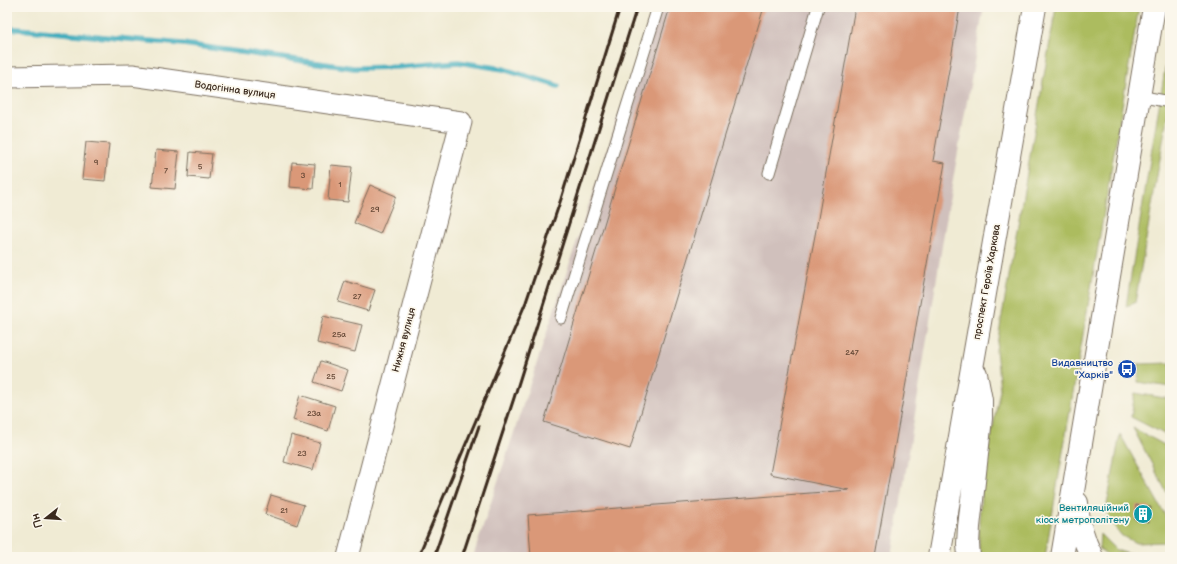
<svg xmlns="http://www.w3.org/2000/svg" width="1177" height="564" font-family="'Balsamiq Sans',sans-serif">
  <rect width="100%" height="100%" fill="#fbf7ec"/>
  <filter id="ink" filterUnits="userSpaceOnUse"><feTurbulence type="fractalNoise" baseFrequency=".025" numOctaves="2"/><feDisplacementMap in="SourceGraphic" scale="8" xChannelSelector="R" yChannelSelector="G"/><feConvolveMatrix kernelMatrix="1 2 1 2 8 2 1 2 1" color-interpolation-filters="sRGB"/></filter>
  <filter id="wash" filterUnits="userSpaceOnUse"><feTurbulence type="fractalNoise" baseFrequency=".012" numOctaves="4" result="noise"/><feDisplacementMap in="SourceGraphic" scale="16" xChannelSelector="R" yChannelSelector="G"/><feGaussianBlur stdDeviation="0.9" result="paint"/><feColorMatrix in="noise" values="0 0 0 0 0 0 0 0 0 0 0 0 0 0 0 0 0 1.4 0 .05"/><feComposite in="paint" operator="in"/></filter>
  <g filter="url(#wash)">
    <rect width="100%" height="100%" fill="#f0ebd4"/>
    <!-- industrial -->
    <path fill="#d0c0bc" d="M654 7H984L949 202 892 557H473Z"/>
    <!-- green -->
    <path fill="#acbc5f" stroke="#74733e" d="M1056 7H1139L1045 557H979V521L982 484 1000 390 996 350Z
      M1170 39V101L1135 303 1126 306Z
      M1170 363V387L1138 382 1139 364Z
      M1135 393 1170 399V437L1131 417Z
      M1133 428 1170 448V499Z
      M1120 434 1170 524V542L1136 543 1122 536 1113 525 1106 510Z
      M1100 534 1116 550 1136 556 1143 557H1109L1099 548Z"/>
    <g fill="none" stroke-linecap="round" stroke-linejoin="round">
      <!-- stream -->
      <path stroke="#3dabbc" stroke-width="5.5" d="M7 28 183 44 354 68 398 67 458 62 503 69 558 86"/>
    </g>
    <g id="blocks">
      <!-- building -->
      <path fill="#da9878" d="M670 7H764L630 449 544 422Z
        M855 7H960L933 161 945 163 875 557H531L528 515 849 490 770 474 816 230Z
        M86 142 109 144 105 181 82 179Z
        M156 150 179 152 175 189 152 187Z
        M190 152 212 154 209 179 188 177Z
        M292 162 315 164 313 189 290 187Z
        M331 165 352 167 348 202 328 200Z
        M370 185 396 196 380 234 354 223Z
        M345 281 375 290 368 311 338 302Z
        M323 316 362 325 355 352 317 343Z
        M321 361 348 370 341 391 314 382Z
        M300 395 335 406 328 431 293 420Z
        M291 435 320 443 313 470 284 462Z
        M271 495 304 505 297 525 265 514Z
        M1136 505 1151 507 1149 522 1135 520Z"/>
    </g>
  </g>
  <g filter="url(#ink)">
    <use href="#blocks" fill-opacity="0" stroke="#7a6e5e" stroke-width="1"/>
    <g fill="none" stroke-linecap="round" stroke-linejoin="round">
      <!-- service casing -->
      <g stroke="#7a6e5e" stroke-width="13">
        <path id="service" d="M1139 96 1170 102
          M769 173 818 7
          M561 318 658 7"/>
      </g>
      <!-- minor casing -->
      <g stroke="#7a6e5e" stroke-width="23">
        <path id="minor" d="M7 77 132 75 461 122 348 557"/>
      </g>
      <!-- primary casing -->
      <g stroke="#7a6e5e" stroke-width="24">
        <path id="primary" d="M1077 503C1078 523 1083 539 1092 557
          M939 557 1035 7
          M969 557 968 544 969 527 981 418V400L976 374
          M1062 557 1154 7"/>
      </g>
      <!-- service -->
      <use href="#service" stroke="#fff" stroke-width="11"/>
      <!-- minor -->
      <use href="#minor" stroke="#fff" stroke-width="21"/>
      <!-- primary -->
      <use href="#primary" stroke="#fff" stroke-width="22"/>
      <!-- rail -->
      <path stroke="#3b2a1e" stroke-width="3" d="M418 557 526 302 561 199 620 7
        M434 557 479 426
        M462 557 514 398 637 7"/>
    </g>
  </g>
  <!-- icons -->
  <defs>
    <g id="bus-disc" transform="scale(1)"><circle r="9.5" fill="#1a4fb4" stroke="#fbf7ec"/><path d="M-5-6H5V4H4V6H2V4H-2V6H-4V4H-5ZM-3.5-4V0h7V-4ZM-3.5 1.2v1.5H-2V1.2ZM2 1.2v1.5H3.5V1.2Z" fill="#fff"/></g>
    <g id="building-disc" transform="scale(1)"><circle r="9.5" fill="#0f9aa8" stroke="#fbf7ec"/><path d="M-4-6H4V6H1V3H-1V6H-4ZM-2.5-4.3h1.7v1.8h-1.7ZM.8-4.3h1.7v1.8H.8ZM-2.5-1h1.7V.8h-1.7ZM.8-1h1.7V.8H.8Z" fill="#fff"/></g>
  </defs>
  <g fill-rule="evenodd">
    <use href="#bus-disc" x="1127" y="369"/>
    <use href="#building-disc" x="1143" y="514"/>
  </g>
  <g text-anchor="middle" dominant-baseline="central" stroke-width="3.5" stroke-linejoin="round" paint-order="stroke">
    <!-- number labels -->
    <g font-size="8" fill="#634634">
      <text x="96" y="162">9</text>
      <text x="200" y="166">5</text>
      <text x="166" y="170">7</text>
      <text x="303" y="175">3</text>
      <text x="340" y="184">1</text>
      <text x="375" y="209">29</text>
      <text x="357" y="296">27</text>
      <text x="339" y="334">25а</text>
      <text x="852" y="352">247</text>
      <text x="331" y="376">25</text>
      <text x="314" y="413">23а</text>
      <text x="302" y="453">23</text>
      <text x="284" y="510">21</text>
    </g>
    <!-- street labels -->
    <g font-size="10" fill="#3b2a1e" stroke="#fbf7ec">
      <text transform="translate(235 90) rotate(8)">Водогінна вулиця</text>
      <text transform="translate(987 282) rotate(-80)">проспект Героїв Харкова</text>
      <text transform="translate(404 340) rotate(-75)">Нижня вулиця</text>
    </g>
    <!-- transit labels -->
    <g font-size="10" fill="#164399" stroke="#fbf7ec" text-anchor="end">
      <text x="1113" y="363">Видавництво<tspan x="1113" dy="12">"Харків"</tspan></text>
    </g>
    <!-- culture labels -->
    <g font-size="10" fill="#0d838f" stroke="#fbf7ec" text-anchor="end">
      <text x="1129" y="508">Вентиляційний<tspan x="1129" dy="12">кіоск метрополітену</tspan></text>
    </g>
  </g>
  <!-- margin -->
  <rect width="1177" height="564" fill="none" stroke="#fbf7ec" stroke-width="24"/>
  <!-- north arrow -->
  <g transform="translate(46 518) rotate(253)" stroke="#fbf7ec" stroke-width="3" paint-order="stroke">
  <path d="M0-3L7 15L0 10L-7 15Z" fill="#3b2a1e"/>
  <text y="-6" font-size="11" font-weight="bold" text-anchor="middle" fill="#3b2a1e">Пн</text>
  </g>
</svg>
